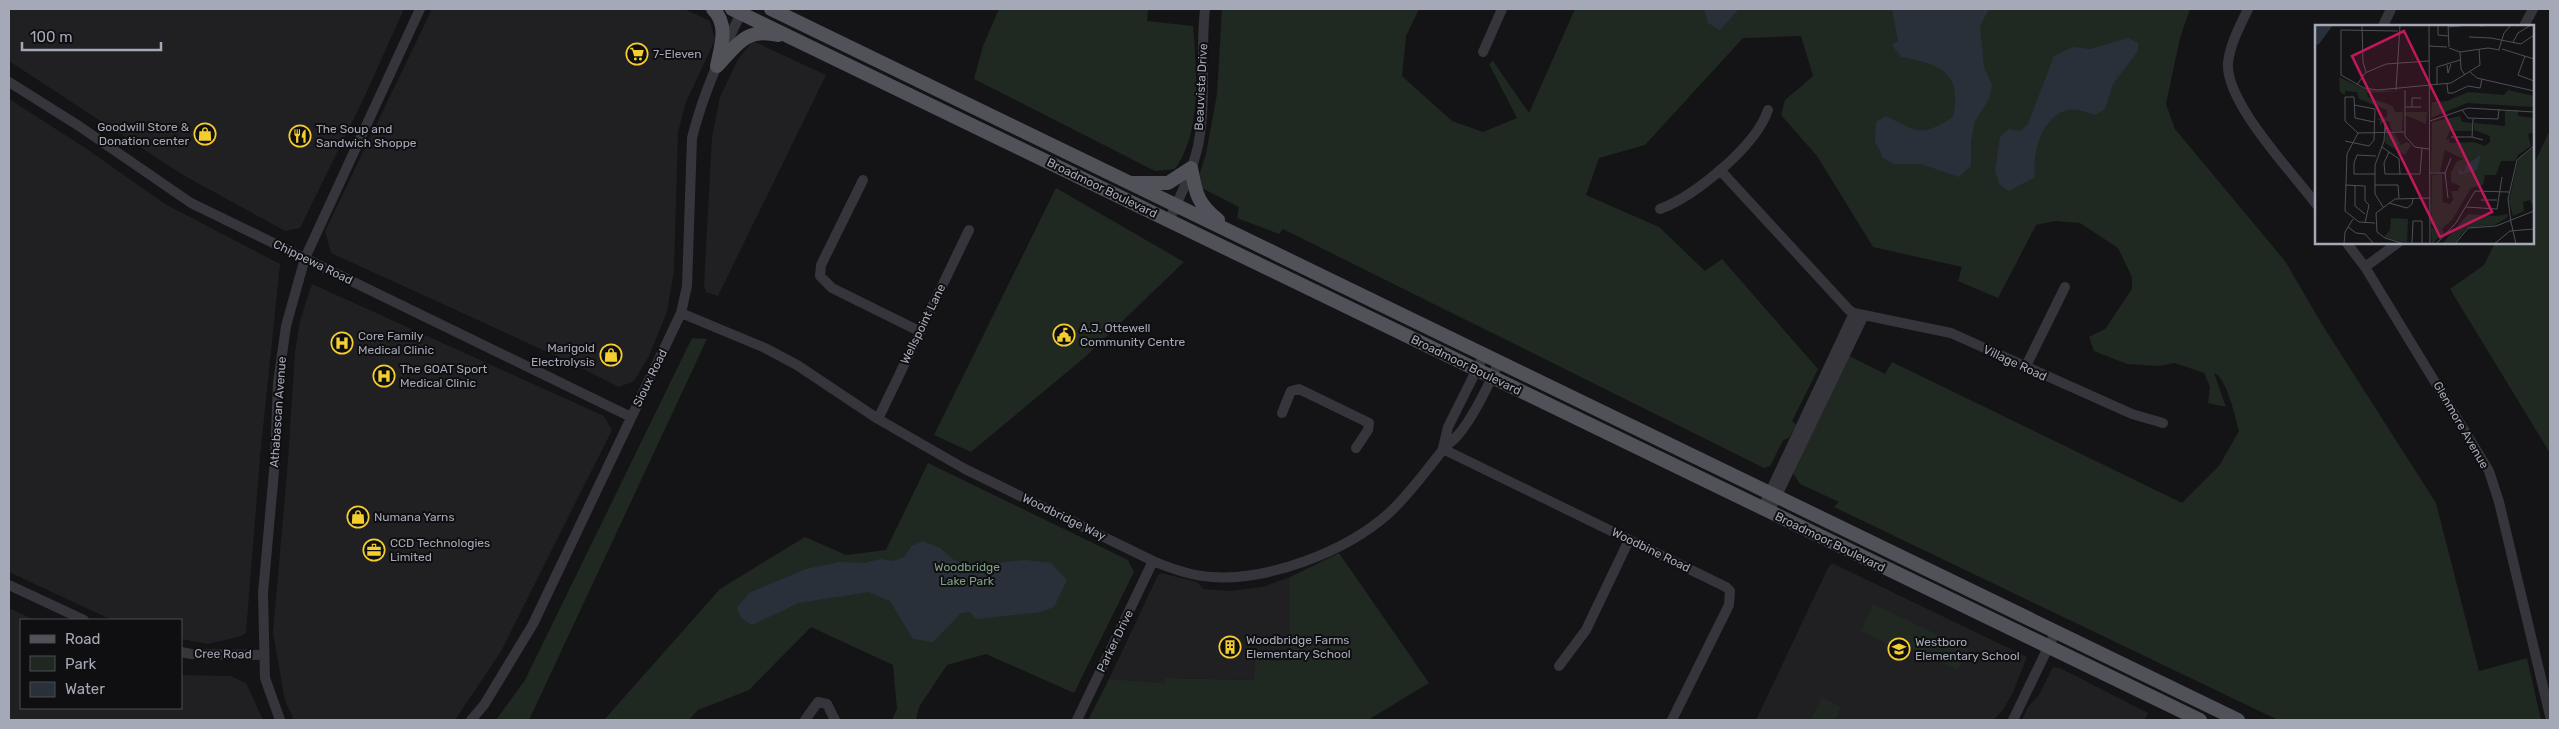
<svg xmlns="http://www.w3.org/2000/svg" width="2559" height="729" font-family="Rubik,sans-serif">
  <rect width="100%" height="100%" fill="#141416"/>
  <!-- built -->
  <path fill="#202023" d="M9 9H404L364 98 300 228 285 231 183 175 9 61Z
    M432 9H684L710 21 715 40 686 102 678 132 674 271 667 312 649 356 634 381 619 387 565 360 331 253 325 231Z
    M753 41 826 75 718 296 706 292 704 285 712 137 720 97 738 59Z
    M9 99 84 147 165 204 280 264 260 457 246 633 238 637 208 644 181 639V620H112L9 572Z
    M312 284 604 416 612 430 500 653 455 720H294L285 701 273 633 288 461 295 352 300 321Z
    M1832 563 2027 657 2013 692 2003 710 1993 720H1756L1827 570Z
    M1161 573 1197 582 1204 589 1230 591 1262 587 1290 577V661L1255 680 1166 678 1165 683 1109 679 1158 575Z
    M9 608 35 620H21V708H181V675L231 676 246 683 263 720H9Z
    M2053 667 2060 668 2148 713 2144 720H2022L2028 707 2039 695Z"/>
  <!-- green -->
  <path fill="#202822" d="M999 9H1148L1147 21 1193 26C1197 72 1202 130 1175 169L1155 171 974 79 983 46Z
    M1222 9H1419L1406 36 1402 76 1452 121 1483 132 1517 118 1489 64 1493 61 1529 113 1575 9H2190L2180 38 2166 104 2175 129 2285 261 2323 326 2436 503 2479 671 2527 658 2541 720H2278L1834 507 1839 502 1800 484 1792 472 1847 355 1885 374 1892 362 2182 503 2219 466 2239 431C2235 417 2227 378 2214 373L2226 407 2208 403 2210 387 2204 373 2175 363 2158 366 2127 364 2094 351 2089 337 2105 329 2132 289V277L2118 248 2080 223 2055 221 2036 225 1998 298 1958 281 1962 267 1873 247 1817 156 1781 115 1785 100 1813 76 1801 36 1743 38 1645 145 1599 158 1586 195 1659 227 1705 271 1722 259 1818 369 1792 421 1796 425 1789 438 1783 440 1770 466 1764 468 1283 229 1279 234 1237 218 1239 207 1196 185 1206 154 1217 94Z
    M2550 130V453L2450 289 2484 265 2495 243 2533 242V166Z
    M1056 188 1184 262 1084 358 971 452 934 435Z
    M692 338 707 339 529 720H496L525 680Z
    M928 463 1128 560 1134 572 1074 693 986 654 947 665 919 707 916 720H892L897 709 893 665 811 627 749 690 698 710 689 720H604L720 589 805 537 846 555 886 550Z
    M1339 553 1429 683 1368 720H1088L1109 679 1165 683V678L1254 680 1256 660 1290 661V577Z
    M1873 604 1968 649 1958 670 1894 641 1891 645 1861 631Z
    M1822 698 1841 707 1835 720H1811Z"/>
  <!-- water -->
  <path fill="#2a3039" d="M1704 9H1739L1720 30 1708 23Z
    M1892 9H1989L1980 26 1984 67 1992 85 1989 99 1975 121 1971 141V166L1959 177 1921 164H1894L1883 158 1875 141 1876 122 1886 116C1919 132 1920 138 1953 117 1963 72 1940 64 1901 57L1892 45 1898 41Z
    M2128 38 2138 43V51L2113 84 2105 109 2095 115C2086 112 2074 107 2064 111 2040 121 2032 155 2035 177L2009 191 2000 185 1995 172 2000 137 2009 129 2020 131 2028 124 2054 56 2073 47 2090 49Z
    M923 541 940 548 954 560 969 566 1025 560 1051 563 1067 580 1054 607 1041 612 976 619 970 612 961 613 933 642 913 639 890 601 868 592 799 603 752 625 741 618 737 608 749 593 806 569 840 562 865 563 880 559 893 561 904 557 912 546Z"/>
  <g fill="none" stroke-linecap="round" stroke-linejoin="round">
    <!-- minor -->
    <path stroke="#35353b" stroke-width="10" d="M2248 9C2240 26 2230 44 2228 63 2225 102 2292 172 2316 204
      M2383 26 2391 9
      M2524 26 2533 9
      M1483 52 1502 9
      M9 82 79 126 191 203 631 417
      M1720 170 1849 310 1854 313 1951 333 2132 414 2163 423
      M863 180 821 265 820 276 832 288 919 331
      M1660 209C1695 196 1756 146 1768 110
      M1169 220C1180 197 1192 172 1198 146 1207 101 1200 54 1205 9
      M2346 242 2365 267 2489 471 2499 502 2550 716
      M2365 267 2399 242
      M681 313 765 348 797 365 878 419 965 469 1153 561C1172 569 1192 576 1212 577 1268 581 1345 552 1388 514 1409 495 1424 473 1442 451 1446 445 1453 441 1458 435 1472 419 1490 382 1499 362
      M2025 368 2065 287
      M1282 413 1291 391 1299 389 1369 423 1368 430 1356 448
      M878 419 969 230
      M1443 448 1448 427 1484 355
      M1443 449 1726 587 1730 591 1729 605 1672 720
      M1762 509 1854 313
      M1769 512 1864 315
      M9 585 84 620
      M181 652 191 654 264 655
      M1559 666 1586 630 1629 540
      M280 720 265 678 263 593 275 460 278 383 286 326 305 258 420 9
      M471 720 484 705 533 624 681 313 687 286 692 138C703 93 723 50 743 9
      M805 720 818 702 827 704 835 720
      M1077 720 1153 561
      M2013 720 2056 631"/>
    <!-- major -->
    <path stroke="#51515a" stroke-width="14" d="M713 9C729 25 721 46 717 66
      M732 9 2200 720
      M771 9 2238 720
      M717 66C737 45 746 27 778 35
      M1133 183H1168L1191 168C1196 194 1197 203 1218 220"/>
  </g>
  <!-- icons -->
  <defs>
    <g id="supermarket-ring" transform="scale(1.125)"><circle r="9.5" fill="#0f0f11" stroke="#f4cd2e" stroke-width="1.5"/><path d="M-6-5.5h2.5l.6 2H6L4.5 2H-2.5L-4.4-4H-6ZM-1.5 3.2a1.3 1.3 0 1 0 .1 0ZM3 3.2a1.3 1.3 0 1 0 .1 0Z" fill="#f4cd2e"/></g>
    <g id="shop-ring" transform="scale(1.125)"><circle r="9.5" fill="#0f0f11" stroke="#f4cd2e" stroke-width="1.5"/><path d="M-5-2.5h2.3a2.7 3.5 0 0 1 5.4 0H5L5.5 6h-11ZM-1.5-2.5h3a1.5 2.3 0 0 0-3 0Z" fill="#f4cd2e"/></g>
    <g id="restaurant-ring" transform="scale(1.125)"><circle r="9.5" fill="#0f0f11" stroke="#f4cd2e" stroke-width="1.5"/><path d="M-5-6h1v4h1v-4h1v4h1v-4h1v5L-1.5 .5V6h-2V.5L-5-1ZM5-6V6H3V1.5H1.5Q1.5-4 5-6Z" fill="#f4cd2e"/></g>
    <g id="civic-ring" transform="scale(1.125)"><circle r="9.5" fill="#0f0f11" stroke="#f4cd2e" stroke-width="1.5"/><path d="M-.6-6.5H3V-4.5H.6V-3L4-1V1h2V6H-6V1h2V-1L-.6-3ZM-1.2 2.5V6h2.4V2.5Z" fill="#f4cd2e"/></g>
    <g id="hospital-ring" transform="scale(1.125)"><circle r="9.5" fill="#0f0f11" stroke="#f4cd2e" stroke-width="1.5"/><path d="M-5-5h3v3.5h4V-5h3V5h-3V1.5h-4V5h-3Z" fill="#f4cd2e"/></g>
    <g id="office-ring" transform="scale(1.125)"><circle r="9.5" fill="#0f0f11" stroke="#f4cd2e" stroke-width="1.5"/><path d="M-6-3h4V-5.5h4V-3h4V5H-6ZM-1-4.5V-3h2v-1.5ZM-6 0V1H6V0Z" fill="#f4cd2e"/></g>
    <g id="building-ring" transform="scale(1.125)"><circle r="9.5" fill="#0f0f11" stroke="#f4cd2e" stroke-width="1.5"/><path d="M-4-6H4V6H1V3H-1V6H-4ZM-2.5-4.3h1.7v1.8h-1.7ZM.8-4.3h1.7v1.8H.8ZM-2.5-1h1.7V.8h-1.7ZM.8-1h1.7V.8H.8Z" fill="#f4cd2e"/></g>
    <g id="school-ring" transform="scale(1.125)"><circle r="9.5" fill="#0f0f11" stroke="#f4cd2e" stroke-width="1.5"/><path d="M0-5L7-2L0 1L-7-2ZM-4 1L0 2.5L4 1V4Q0 6-4 4Z" fill="#f4cd2e"/></g>
  </defs>
  <g fill-rule="evenodd">
    <use href="#supermarket-ring" x="637" y="54"/>
    <use href="#shop-ring" x="205" y="134"/>
    <use href="#restaurant-ring" x="300" y="136"/>
    <use href="#civic-ring" x="1064" y="335"/>
    <use href="#hospital-ring" x="342" y="343"/>
    <use href="#shop-ring" x="611" y="355"/>
    <use href="#hospital-ring" x="384" y="376"/>
    <use href="#shop-ring" x="358" y="517"/>
    <use href="#office-ring" x="374" y="550"/>
    <use href="#building-ring" x="1230" y="647"/>
    <use href="#school-ring" x="1899" y="649"/>
  </g>
  <g text-anchor="middle" dominant-baseline="central" stroke-width="4" stroke-linejoin="round" paint-order="stroke">
    <!-- poi labels -->
    <g font-size="12" fill="#a5a8b6" stroke="#0f0f11" text-anchor="start">
      <text x="653" y="54">7-Eleven</text>
      <text x="189" y="127" text-anchor="end">Goodwill Store &amp;<tspan x="189" dy="14">Donation center</tspan></text>
      <text x="316" y="129">The Soup and<tspan x="316" dy="14">Sandwich Shoppe</tspan></text>
      <text x="1080" y="328">A.J. Ottewell<tspan x="1080" dy="14">Community Centre</tspan></text>
      <text x="358" y="336">Core Family<tspan x="358" dy="14">Medical Clinic</tspan></text>
      <text x="595" y="348" text-anchor="end">Marigold<tspan x="595" dy="14">Electrolysis</tspan></text>
      <text x="400" y="369">The GOAT Sport<tspan x="400" dy="14">Medical Clinic</tspan></text>
      <text x="374" y="517">Numana Yarns</text>
      <text x="390" y="543">CCD Technologies<tspan x="390" dy="14">Limited</tspan></text>
      <text x="1246" y="640">Woodbridge Farms<tspan x="1246" dy="14">Elementary School</tspan></text>
      <text x="1915" y="642">Westboro<tspan x="1915" dy="14">Elementary School</tspan></text>
    </g>
    <!-- street labels -->
    <g font-size="12" fill="#a5a8b6" stroke="#0f0f11">
      <text transform="translate(1201 87) rotate(-87)">Beauvista Drive</text>
      <text transform="translate(1102 188) rotate(26)">Broadmoor Boulevard</text>
      <text transform="translate(313 262) rotate(26)">Chippewa Road</text>
      <text transform="translate(923 324) rotate(-64)">Wellspoint Lane</text>
      <text transform="translate(2015 363) rotate(25)">Village Road</text>
      <text transform="translate(1466 365) rotate(26)">Broadmoor Boulevard</text>
      <text transform="translate(650 378) rotate(-64)">Sioux Road</text>
      <text transform="translate(278 412) rotate(-86)">Athabascan Avenue</text>
      <text transform="translate(2461 425) rotate(60)">Glenmore Avenue</text>
      <text transform="translate(1064 517) rotate(26)">Woodbridge Way</text>
      <text transform="translate(1830 542) rotate(26)">Broadmoor Boulevard</text>
      <text transform="translate(1651 550) rotate(26)">Woodbine Road</text>
      <text transform="translate(1115 641) rotate(-64)">Parker Drive</text>
      <text transform="translate(223 654) rotate(1)">Cree Road</text>
    </g>
    <!-- park labels -->
    <g font-size="12" fill="#7ca184" stroke="#0f0f11">
      <text x="967" y="567">Woodbridge<tspan x="967" dy="14">Lake Park</tspan></text>
    </g>
  </g>
  <!-- overview -->
  <g transform="translate(2315 25)">
    <rect width="219" height="219" fill="#141416"/>
    <path d="M24 52 52 65 89 66 52 68 53 72 78 81 80 87H88L87 106H77L74 96H68L65 101V95L61 94 72 92V85L44 74 42 67 30 66V70L25 67ZM193 65 219 71V82L152 78 116 93 117 77 132 76 153 67 189 70ZM190 85H203V91L219 93V107L213 109 216 121 203 130 200 136H186L181 150H170L168 160 156 163 137 195 127 204 129 207 117 219 116 202 121 205 116 199 117 150 127 149 128 177 135 179 138 174 136 166H142L145 161 136 157V147L142 136 148 134 130 125 125 147H116L117 97 145 91 147 97 157 98V106H135L131 115 135 113 134 118 158 117 170 121 175 117V111L159 105V98L190 101ZM90 87H112L111 99 90 90ZM71 108H79L86 120 92 117 96 120 90 130 70 118ZM219 122V184L215 175 208 177 209 186 198 191 194 176 203 135ZM153 189 182 191 193 189 192 193 179 200 151 203 139 219H127ZM76 193 93 194 92 218 69 212 75 205Z" fill="#202822"/>
    <path d="M0 0H18L4 19 0 20ZM166 129 162 145 144 150 143 143 149 148 151 141Z" fill="#2a3039"/>
    <path fill="none" stroke="#4e4f56" stroke-width="1" d="M47 0 48 37 51 47M114 0 115 219M123 0V10L134 11M133 0 134 22M165 1 183 0M133 2 154 0M83 6 26 5V50L49 63 63 65 136 58 165 40 164 24M154 12 176 13 206 19 219 10M198 17 203 8 216 0M114 21 132 22M134 23 145 27 173 23 185 25M184 24 189 8 196 0M187 24 219 34M145 27 146 44 150 50M210 31 203 50 219 56M132 40 133 48 136 39M155 47 162 53 219 66M122 59V42L145 35M132 59 133 68H138L153 61 165 63 167 54M42 60 50 48 71 39 114 36M81 65 85 0M90 65V111L100 122 114 124M90 82H106M97 82V73H106M147 85 153 93 183 94 184 84M115 96 153 83 219 87M43 108 30 96V72H39L40 93 59 97M136 112H157L168 115M157 112 158 94M30 116 54 121 59 115 60 84 39 80M67 122 84 134 85 149M74 127 69 138 70 149H105L107 123M115 148H131M60 149H39V138L42 130 61 131M30 160 50 161V176L54 180 50 198M40 160V181L50 189M60 160H83L84 173M133 173 130 148 136 133M166 175H182M74 178 92 183 97 179 98 173M68 182 60 169V140L69 116 70 100 71 107M151 182 182 184 187 152M196 197 201 219M60 198 44 197 30 186 32 129 43 108 89 107M196 198 193 174 202 135 219 121M33 202 41 208 50 209 59 219M29 219 30 207 38 194M90 219 70 213 62 207 61 188 80 174 115 173M97 219 98 196H107V219M121 219 141 198 160 166 194 167M140 219 153 203 181 201 219 186M179 219 195 206 219 204"/>
    <path fill="#c2185b" fill-opacity="0.15" stroke="#c2185b" stroke-width="2.5" d="M89 6 177 187 125 212 37 31Z"/>
    <rect width="219" height="219" fill="none" stroke="#a5a8b6" stroke-width="2.5"/>
  </g>
  <!-- border -->
  <rect width="2559" height="729" fill="none" stroke="#a5a8b6" stroke-width="20"/>
  <!-- legend -->
  <rect x="20" y="619" width="162" height="90" fill="#0f0f11" stroke="#4b4c53"/>
  <rect x="30" y="635" width="25" height="8" fill="#51515a" stroke="#4b4c53"/>
  <text x="65" y="644" font-size="15" fill="#a5a8b6">Road</text>
  <rect x="30" y="656" width="25" height="15" fill="#202822" stroke="#4b4c53"/>
  <text x="65" y="669" font-size="15" fill="#a5a8b6">Park</text>
  <rect x="30" y="682" width="25" height="15" fill="#2a3039" stroke="#4b4c53"/>
  <text x="65" y="694" font-size="15" fill="#a5a8b6">Water</text>
  <!-- scale -->
  <path d="M22 42v8h139v-8" fill="none" stroke="#a5a8b6" stroke-width="2.5"/>
  <text x="30" y="42" font-size="15" fill="#a5a8b6" stroke="#0f0f11" stroke-width="4" paint-order="stroke">100 m</text>
</svg>
